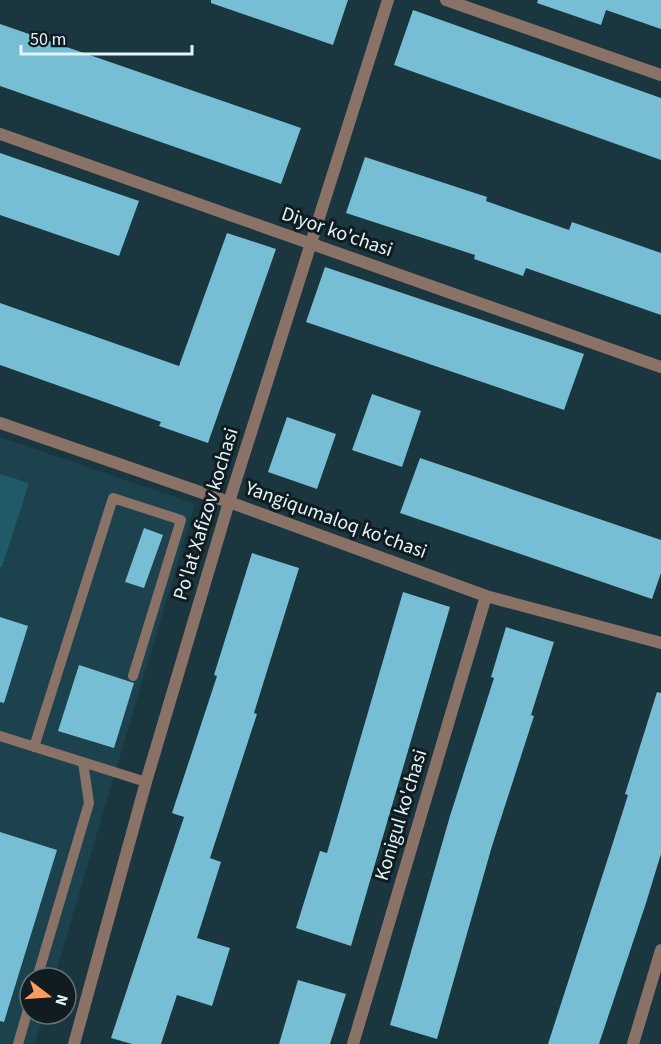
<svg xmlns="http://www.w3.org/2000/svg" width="661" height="1044" font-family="'Source Sans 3',sans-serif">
  <rect width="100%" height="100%" fill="#1a363e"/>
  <!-- built -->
  <path fill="#1c434d" d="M0 437 195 504 54 978H30V1014H44L35 1044H0Z"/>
  <!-- green -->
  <path fill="#205968" d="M0 474 29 483 2 567H0Z"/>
  <!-- building -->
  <path fill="#75bed3" d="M211 0H348L333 45 211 3Z
    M538 0H661V29L606 10 601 25 537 3Z
    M413 10 661 98V160L394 65Z
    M0 24 301 128 281 184 0 86Z
    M0 153 139 201 119 256 0 215Z
    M365 157 487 197 486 201 569 230 572 222 661 253V315L526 268 523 276 474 259 475 255 346 213Z
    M227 233 276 249 208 443 159 426 161 422 0 365V303L179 366Z
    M325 267 584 354 564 410 306 322Z
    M372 394 421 411 402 467 352 450Z
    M287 417 336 434 317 489 268 472Z
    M420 458 661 540V573L652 599 400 513Z
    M144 528 163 535 144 588 125 582Z
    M252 553 299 568 254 713 257 714 210 858 221 862 197 938 230 948 212 1006 177 995 161 1044H132L111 1038 184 817 172 813 217 676 214 675Z
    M403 592 450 607 351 946 296 928 320 851 327 853Z
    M0 617 28 626 4 703 0 702Z
    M506 627 554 642 531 715 534 716 492 846 437 1039 390 1025 450 816 494 678 491 677Z
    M79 665 134 683 114 748 58 731Z
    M657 692 661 693V854L646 903 599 1044H548L609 855 628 795 625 794Z
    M0 832 57 850 4 1022 0 1021Z
    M298 980 346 994 330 1044H279Z"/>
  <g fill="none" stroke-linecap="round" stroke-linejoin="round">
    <!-- lane -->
    <path stroke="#8a7366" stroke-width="10" d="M0 736 146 782
      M34 747 113 498 181 520 133 676
      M37 978 89 803 83 762
      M18 1044 30 1003"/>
    <!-- street -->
    <path stroke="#8a7366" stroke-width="12" d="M446 0 661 75
      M0 134 661 367
      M0 423 229 502 486 596 661 643
      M74 1044 146 782 229 502 388 0
      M353 1044 486 596
      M633 1044 661 950"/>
  </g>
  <g text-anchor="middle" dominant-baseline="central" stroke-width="6" stroke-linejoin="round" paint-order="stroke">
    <!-- street labels -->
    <g font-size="20" fill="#e3f4f9" stroke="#101c1f">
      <text transform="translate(337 232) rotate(19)">Diyor ko'chasi</text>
      <text transform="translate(206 514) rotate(-73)">Po'lat Xafizov kochasi</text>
      <text transform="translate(336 520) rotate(20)">Yangiqumaloq ko'chasi</text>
      <text transform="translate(401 815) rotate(-73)">Konigul ko'chasi</text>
    </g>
  </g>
  <!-- north arrow -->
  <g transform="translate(48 996) rotate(107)"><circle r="28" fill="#101c1f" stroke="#647276" stroke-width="1.5"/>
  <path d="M0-4.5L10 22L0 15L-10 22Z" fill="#ff9b5a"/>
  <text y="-9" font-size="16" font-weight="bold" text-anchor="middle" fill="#e3f4f9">N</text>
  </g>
  <!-- scale -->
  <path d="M21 45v9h171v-9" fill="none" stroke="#e3f4f9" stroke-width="3"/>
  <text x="30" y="45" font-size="18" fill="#e3f4f9" stroke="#101c1f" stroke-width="4.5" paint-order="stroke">50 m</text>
</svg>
